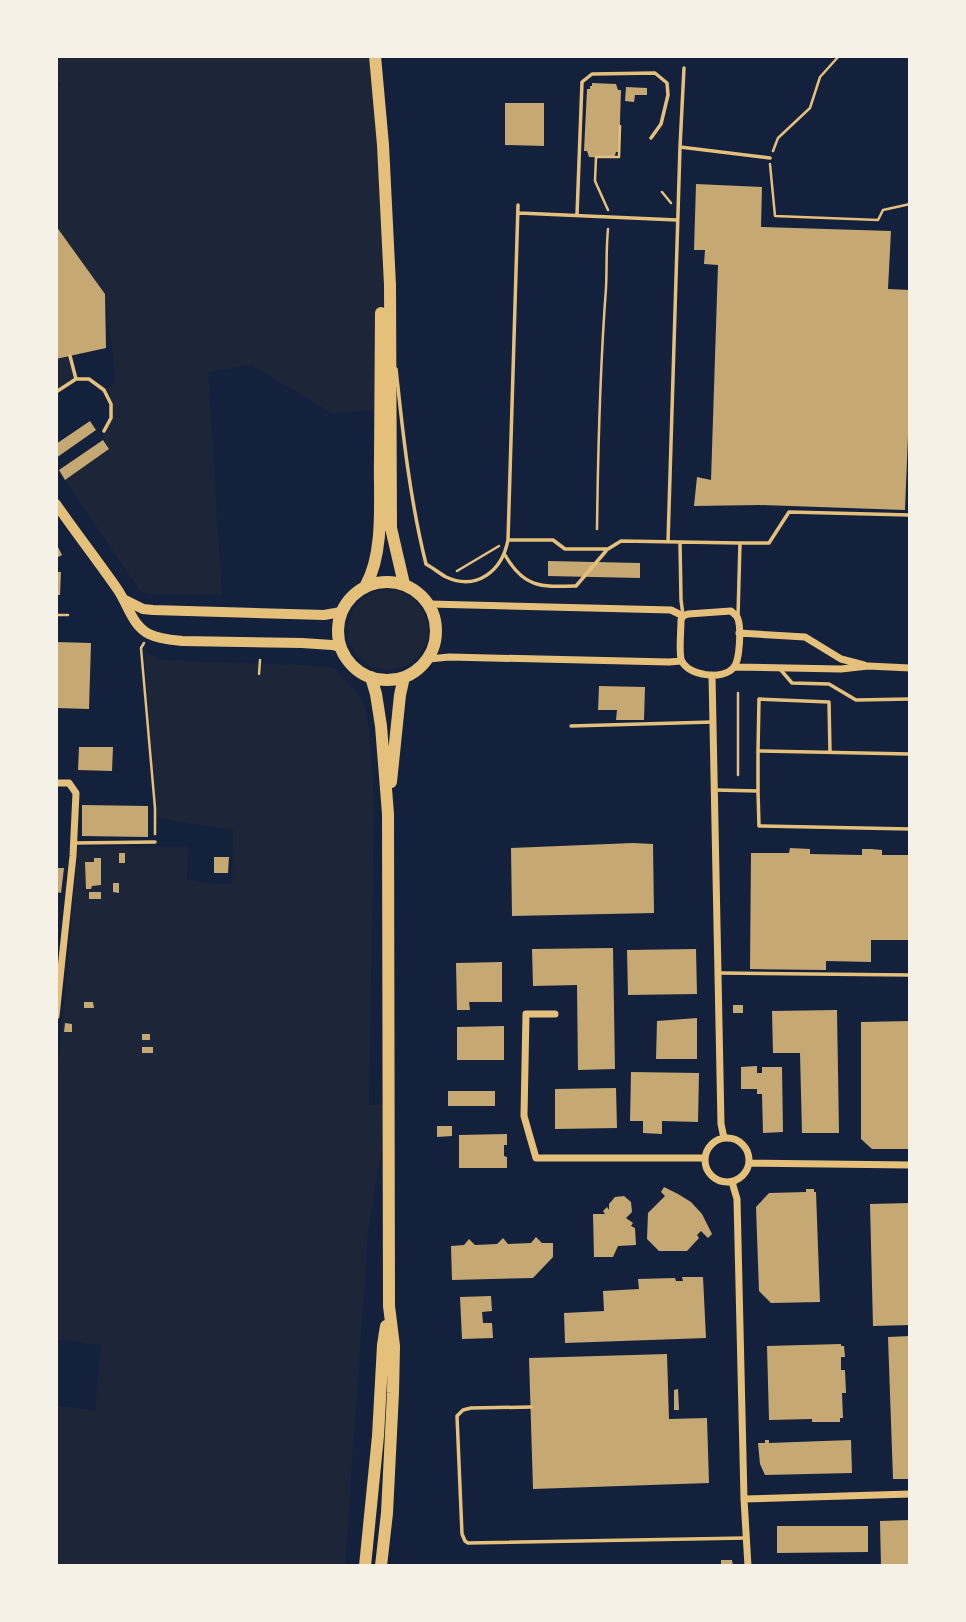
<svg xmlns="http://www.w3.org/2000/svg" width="966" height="1622" font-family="Rubik,sans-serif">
  <rect width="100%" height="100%" fill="#14213d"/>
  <!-- green -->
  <path fill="#1d2539" d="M56 56H374L390 408 333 414 252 365 208 372 222 595H154L141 592 65 480 109 449C97 428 107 434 111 418 114 409 108 399 104 390L116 383 105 294 56 226V90L62 86 56 78Z
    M70 356 76 379 56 392V359Z
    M348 630a40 40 0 1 1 80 0a40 40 0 1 1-80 0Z
    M144 651 162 660 327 666 335 669 358 693 364 705 369 728 374 802 369 1105H389L368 1232 345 1566H56V1406L95 1410 101 1345 56 1340V1096L78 847H188L187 880 232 885 233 830 157 818Z"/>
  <!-- building -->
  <path fill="#c6a872" d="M592 83 616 84 618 90H621L619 152H616L614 158 589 157 587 151H584L587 89H590V86H592Z
    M626 87 647 88V95H635L634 102 625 101Z
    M505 103H544V146L505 145Z
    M696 184 762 187 761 227 891 231 888 289 910 290V387L905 510 759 505 694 506 697 477 711 480 718 265 704 264 705 250H694Z
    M56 226 105 294 106 348 56 359Z
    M90 421 96 430 56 458V444Z
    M103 440 109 449 65 480 59 470Z
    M56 543 62 555 56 558Z
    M548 561 640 563V578L548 576Z
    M56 572H61L60 595H56Z
    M56 642 91 643 89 709 56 708Z
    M599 686 645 687 644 720H616L617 710H598Z
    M79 747H113L112 771 78 770Z
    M82 805 148 806V837L82 836Z
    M633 843 653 844 654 913 512 916 511 848Z
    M790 848 810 849V854L862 855V849H871L882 850V855H910V940H871V962L826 961V970L750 969 751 853H789Z
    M119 853H125V863H119Z
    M214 857H229L228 873H214Z
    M94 858H101V885L92 886 91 889H86L85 862H94Z
    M56 868H64L61 893 56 892Z
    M113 883H119V893L113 892Z
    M89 892H101V899H89Z
    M613 948 615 1069 578 1070 577 985 533 986 532 949Z
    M696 949 697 994 628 995 627 950Z
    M502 962V1002H469L470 1010H457L456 963Z
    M84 1002H93L94 1008H84Z
    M733 1005H743V1013H733Z
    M837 1010 839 1133H802L800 1053H773L772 1011Z
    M697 1018V1059H656L657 1021Z
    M910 1021V1149H872L861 1139V1022Z
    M65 1023 72 1024V1032H64Z
    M504 1026V1060H457V1027Z
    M142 1034H150V1040H142Z
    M142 1047H153V1053H142Z
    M757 1066V1073H762V1067H782L783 1132 763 1133 762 1094H757V1089H741V1067Z
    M631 1072 699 1073 698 1122 662 1121V1134L643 1133V1121H630Z
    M616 1088 617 1128 555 1129V1089Z
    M448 1091H495V1106H448Z
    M437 1126H452V1136L437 1137Z
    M507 1134V1145H504V1156L507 1157V1168H459V1135Z
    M664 1187 678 1194 691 1202 702 1214 712 1234 708 1238 701 1231 697 1235 699 1238 687 1251H659L647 1239 648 1213 665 1196 661 1192Z
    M806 1189H814V1192H816L820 1302 771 1303 759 1291 756 1207 769 1193 806 1192Z
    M624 1196 631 1202 632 1212 626 1218 633 1223 631 1226 635 1228 636 1245 618 1246 613 1257H594L593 1214H605L603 1211 607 1207 609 1210V1204L615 1197Z
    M910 1203V1325L873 1326 870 1204Z
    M536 1237 542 1243H553V1257L533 1278 452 1280 451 1246 464 1245 469 1239 475 1245 497 1244 503 1238 508 1244 531 1243Z
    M682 1277H703L706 1338 565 1343 564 1313 604 1311 603 1291 639 1289 638 1279 675 1278 676 1281H683Z
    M491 1296 492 1311 482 1312 483 1323H492L493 1338 462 1339 460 1297Z
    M910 1336V1479H893L888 1337Z
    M841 1344V1346H844L845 1357H841V1370H845L846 1393H842L843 1418H840V1422H812V1419L769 1420 767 1346Z
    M667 1354 669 1419 707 1418 709 1483 533 1489 529 1358Z
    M678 1389 679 1410H674V1390Z
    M765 1440H769V1443L851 1440 852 1473 765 1475 760 1464 758 1443H765Z
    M910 1520V1566H881L880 1521Z
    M777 1526H868V1552L777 1553Z
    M721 1560H732L733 1566H721Z"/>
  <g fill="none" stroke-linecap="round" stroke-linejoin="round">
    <!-- path -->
    <path stroke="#e5c07b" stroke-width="2.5" d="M773 151 778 138 810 108 820 77 839 56
      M770 164 775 216 878 220 883 210 910 204
      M662 192 671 203
      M608 210 595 181 596 157H619L620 126
      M597 529C598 449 600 368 606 288 607 268 606 249 608 229
      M457 571 499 546
      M56 615H68
      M144 643 141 648 155 808V834
      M259 674 260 660
      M738 775V693"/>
    <!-- service -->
    <path stroke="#e5c07b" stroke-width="3.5" d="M680 147 770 158
      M518 205 508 540H553L565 549H608L621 541 680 542
      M519 213 677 220
      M577 215 582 82 592 74 655 73 667 83 668 95 661 124 651 138
      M70 356 76 379H89L104 390 111 404V418L104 431
      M396 369C403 435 410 500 426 564 433 568 439 573 446 577 477 591 502 571 508 540
      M56 392 76 379
      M668 542 680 147 684 68
      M740 543H769L789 512 910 515
      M505 555C524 588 541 587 576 586L606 551
      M683 615 681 600 680 542 740 543 738 616
      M780 669 792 683 829 684 856 700 910 699
      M571 726 713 722
      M758 751 759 699 829 702 830 752
      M715 790 758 791V751L910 754
      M758 791 759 826 910 829
      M74 843 155 842
      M720 973 910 975
      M531 1407 471 1408 463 1410 457 1416 462 1534 465 1541 468 1543 746 1538"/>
    <!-- minor -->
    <path stroke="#e5c07b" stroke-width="7" d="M429 604 671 610 683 616
      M731 611C733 613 737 615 738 619 741 628 740 660 734 667 724 681 686 676 681 659 679 649 681 631 681 620L683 616 688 614Z
      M739 633 805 637 841 659 864 665
      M429 659 449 657 669 662 681 661
      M735 667 841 669 868 666 910 668
      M712 675 721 1124 724 1138
      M56 783H69L76 793 73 856 56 1016
      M555 1014H526L524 1116 536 1158H705
      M705 1160a22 22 0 1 1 44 0a22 22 0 1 1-44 0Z
      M749 1163 910 1165
      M732 1182 737 1199 744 1499 748 1566
      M744 1499 910 1494"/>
    <!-- tertiary -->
    <path stroke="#e5c07b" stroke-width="10" d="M56 504C76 533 98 561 118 590 128 605 132 625 149 634 159 639 172 640 182 641L302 643 332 645 340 647
      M123 599 143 609 153 610 324 615 341 612"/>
    <!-- primary -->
    <path stroke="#e5c07b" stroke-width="12" d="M375 56 383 145 390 285 391 528 404 584
      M338 631a49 49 0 1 1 98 0a49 49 0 1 1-98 0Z
      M366 585C385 551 379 497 380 458 380 410 381 362 381 313
      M371 677 376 694 381 726 388 814 389 1306 394 1346 393 1393 387 1513 381 1566
      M391 782 400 695 404 677
      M365 1566 378 1436 383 1345 386 1326"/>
  </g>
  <!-- border -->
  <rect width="966" height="1622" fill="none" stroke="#f6f1e7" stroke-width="116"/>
</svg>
